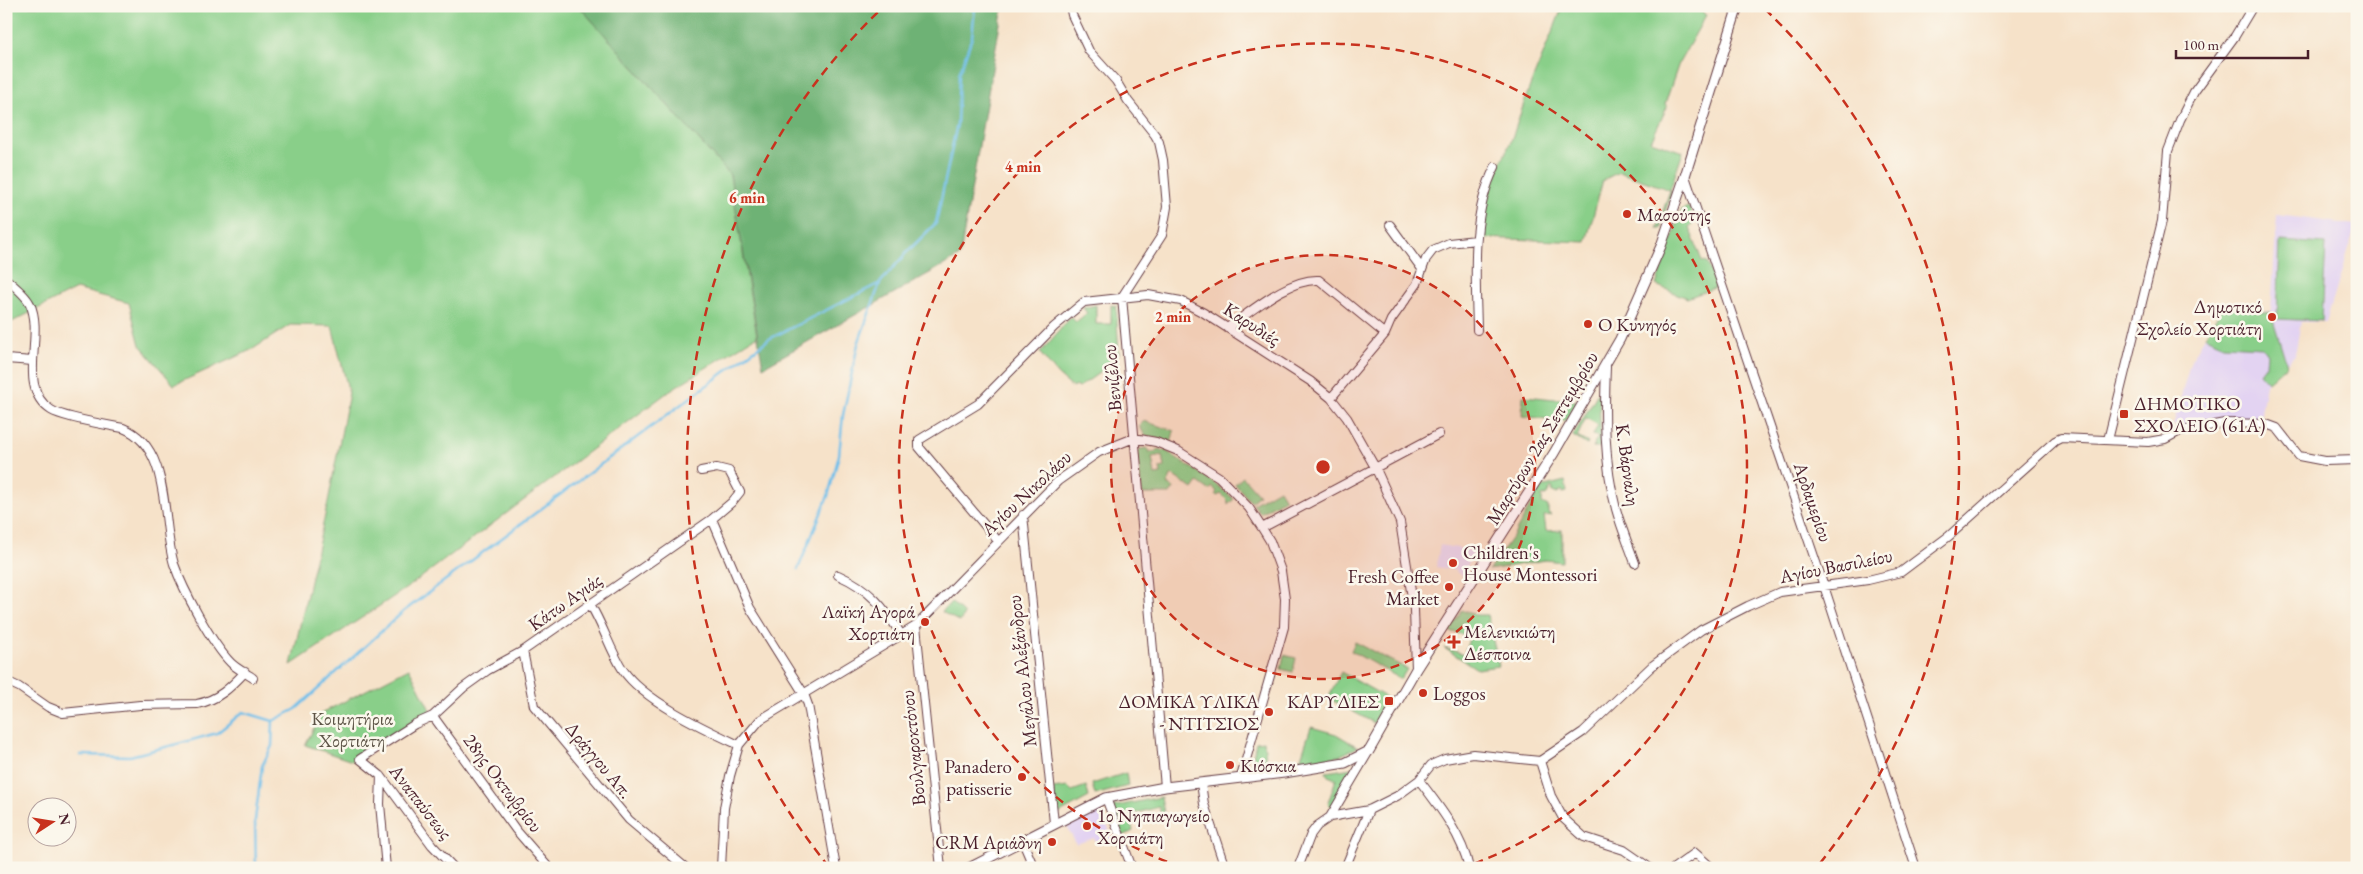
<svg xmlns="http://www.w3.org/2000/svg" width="2363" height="874" font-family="'EB Garamond',serif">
  <rect width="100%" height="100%" fill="#fbf7ec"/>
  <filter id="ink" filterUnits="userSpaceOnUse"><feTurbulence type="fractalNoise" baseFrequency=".02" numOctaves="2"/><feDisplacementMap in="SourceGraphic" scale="10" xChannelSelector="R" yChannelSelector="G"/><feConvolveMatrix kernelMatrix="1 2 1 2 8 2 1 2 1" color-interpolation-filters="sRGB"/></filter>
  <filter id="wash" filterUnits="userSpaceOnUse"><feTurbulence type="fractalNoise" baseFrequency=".0096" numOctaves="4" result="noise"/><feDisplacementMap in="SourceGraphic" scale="20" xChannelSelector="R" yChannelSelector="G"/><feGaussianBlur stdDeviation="1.12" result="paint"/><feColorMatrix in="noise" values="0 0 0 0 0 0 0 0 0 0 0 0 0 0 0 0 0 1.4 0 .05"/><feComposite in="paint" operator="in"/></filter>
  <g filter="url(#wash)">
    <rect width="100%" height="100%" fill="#f6e2c9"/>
    <!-- built -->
    <path fill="#e3d3f2" d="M2277 215 2356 225 2326 322H2301L2295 355 2266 384 2260 419 2222 418 2173 426 2191 360 2223 306 2271 312Z
      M1440 545 1475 551 1462 576 1454 570 1436 567Z
      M1101 810 1113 840 1097 845 1094 838 1076 844 1066 824 1081 820Z"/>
    <!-- green -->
    <path fill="#89cf89" stroke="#6a775a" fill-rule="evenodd" d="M6 6H579L730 175 757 336 672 389 411 585 291 665 328 502 349 393 332 326 290 325 253 349 174 385 140 345 129 303 76 289 6 325Z
      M1563 6H1693L1706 15 1679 63 1665 104 1667 107 1651 141 1683 152 1670 190 1672 191 1660 226H1662L1661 229H1657L1670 190 1619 172 1603 180 1586 242 1482 238 1488 191 1511 141 1530 86Z
      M1689 207 1696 221 1689 227 1702 261 1707 262 1717 287 1687 298 1656 285 1682 209Z
      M2280 241 2326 244 2322 321 2277 319Z
      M1096 305V324H1111V305L1116 306 1119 354 1099 373 1078 388 1075 386 1073 388 1058 375 1040 353 1071 317 1076 322 1087 313 1083 308Z
      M2223 306 2271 313 2287 365 2268 382 2260 373 2266 365 2267 354 2262 347 2223 345 2205 336Z
      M1599 391 1601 447 1592 448 1598 437 1593 435 1598 425 1586 418 1577 437 1588 443 1587 445 1573 436Z
      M1523 396 1577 401 1565 421 1522 416Z
      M1144 421 1174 431 1171 443 1145 435 1139 426Z
      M1147 448 1149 452H1156L1158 449 1166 451 1216 484 1234 499 1228 505V501L1221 494 1217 496 1215 494 1217 492 1213 487 1209 490 1198 482 1193 489 1172 475 1167 484 1174 488 1170 494H1142L1137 452 1140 449ZM1162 455 1164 467 1160 468 1161 474 1155 475 1152 457Z
      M1243 477 1259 495 1251 502 1235 484Z
      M1565 481 1567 492 1563 493 1562 490 1557 494 1551 491 1553 488 1551 487 1547 495 1542 496V503L1548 506V513L1551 515 1544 516 1546 531 1562 530V562L1545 560 1489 570 1513 536 1541 487Z
      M1279 489 1285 499 1260 513 1253 504Z
      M951 602 964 614 960 622 942 612Z
      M1462 610 1475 615H1487L1499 666 1477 669 1444 648 1464 654 1470 636 1448 631Z
      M1355 642 1407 669 1401 679 1351 651Z
      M1284 655 1296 658 1293 672 1281 669Z
      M409 668 431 712 352 761 305 745 322 713Z
      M1341 672 1389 699 1374 723 1328 698Z
      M1311 727 1336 734 1358 747 1339 756 1296 765V759L1301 758Z
      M1264 741 1267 769 1250 771 1256 742Z
      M1353 768 1332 807 1328 803 1336 779 1328 776 1326 772Z
      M1126 773 1128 786 1095 795 1092 784Z
      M1086 786 1089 797 1058 814 1053 789 1068 787 1072 791Z
      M1161 797 1165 818 1162 820 1159 807 1129 815 1133 831 1123 836 1112 807Z"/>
    <!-- forest -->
    <path fill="#6eb275" stroke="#5c6850" d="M579 6H1003L960 256 763 367 730 175Z"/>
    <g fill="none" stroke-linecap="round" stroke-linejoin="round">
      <!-- stream -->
      <path stroke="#6fbfea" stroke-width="2.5" d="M798 569 828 496 839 455 843 415 858 344 880 283 907 252 936 223 957 124 959 74 972 37 975 6
        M80 755 130 756 181 743 217 733 243 712 273 721
        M256 868 255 820 262 766 272 746 273 721 296 709 404 611 769 339 880 283"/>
    </g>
  </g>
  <g filter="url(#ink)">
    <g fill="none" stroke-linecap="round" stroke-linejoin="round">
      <!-- minor casing -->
      <g stroke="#643c43" stroke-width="10">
        <path id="minor" d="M1070 6 1072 15 1089 51 1116 81 1128 101 1155 135 1159 142 1163 160 1167 207 1162 235 1122 297 1165 787
          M1685 176 1824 586 1916 868
          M1390 225 1422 269
          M6 279C14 286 26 295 30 304 45 335 16 388 51 410 64 418 107 425 123 428 172 447 161 522 174 564 183 590 212 644 231 663 237 669 246 673 253 678
          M1227 328C1252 311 1289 278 1319 280L1385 334
          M1477 330C1476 276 1470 216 1495 167
          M6 359 33 361
          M1606 367C1604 415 1604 463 1616 509 1621 527 1629 546 1635 563
          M1331 398 1385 334 1391 320 1417 284 1426 259 1433 250 1449 243 1476 240
          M2108 440 2162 221 2168 151 2180 120 2194 92 2235 36 2253 6
          M1023 515 1054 823
          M712 519 750 608 804 694 808 705 836 868
          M1262 528 1439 434
          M998 541 919 447V440L978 404 1054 327 1084 302 1148 295 1181 301 1204 313 1310 381 1331 398 1347 418 1376 469 1400 522 1414 610 1416 669
          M838 575C870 589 884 607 902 636
          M590 604C603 625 610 650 623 670 644 701 705 729 739 745
          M916 626 941 868
          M523 651 534 706 629 820 686 868
          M6 681 19 687 48 707 63 713 140 705 197 704C218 700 231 687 245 672
          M433 716 516 830 549 868
          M1540 761 1551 796 1563 818 1584 837 1624 850 1650 868
          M381 776 380 804 386 868
          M1419 780C1439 806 1462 835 1469 868
          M1201 783 1204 804 1225 868
          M1106 798 1132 868
          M1330 817 1369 810 1397 796 1419 780 1431 765 1445 759 1473 754 1540 761 1583 732 1652 666 1701 630 1748 606 1780 592 1868 580 1901 572 1949 536 2055 441 2061 438 2148 442 2165 439 2180 431 2225 423 2266 424 2277 428 2299 456 2325 461 2357 460
          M1022 840 1034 868
          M454 868 432 845 381 776 360 759 415 724 433 716 463 688 488 670 523 651 712 519 732 502 740 492 729 471 717 468 701 471
          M721 868 724 808 730 776 739 745 760 720 916 626 1058 481 1099 452 1134 438 1156 442 1178 451 1219 477 1249 508 1262 528 1270 541 1281 571 1285 599 1284 627 1241 777
          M1298 868 1311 834 1317 826 1330 817 1369 751
          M1345 868 1369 810
          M1674 868 1695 853 1712 868
          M1750 868H1756"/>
      </g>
      <!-- tertiary casing -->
      <g stroke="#643c43" stroke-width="11">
        <path id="tertiary" d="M969 868 1106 798 1165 787 1284 773 1345 763 1369 751 1416 669 1554 453 1620 339 1661 246 1685 176 1738 6"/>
      </g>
      <!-- minor -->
      <use href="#minor" stroke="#fff" stroke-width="8"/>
      <!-- tertiary -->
      <use href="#tertiary" stroke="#fff" stroke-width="9"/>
    </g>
  </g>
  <!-- distance rings -->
  <circle cx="1323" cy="467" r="212" fill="#c8321e" fill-opacity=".12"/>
  <g fill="none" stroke="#c8321e" stroke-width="2.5" stroke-dasharray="9 6">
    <circle cx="1323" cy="467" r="212"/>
    <path d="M1181 867A424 424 0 1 1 1465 867"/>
    <path d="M829 867A636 636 0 0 1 881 9M1765 9A636 636 0 0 1 1817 867"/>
  </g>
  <!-- markers -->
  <g fill="#c8321e" stroke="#fbf7ec" stroke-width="2">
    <circle cx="1627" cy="214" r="5"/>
    <circle cx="2272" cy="317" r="5"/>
    <circle cx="1588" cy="324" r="5"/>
    <rect x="2119" y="409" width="10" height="10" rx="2.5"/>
    <circle cx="1453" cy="563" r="5"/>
    <circle cx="1449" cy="587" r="5"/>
    <circle cx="925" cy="622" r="5"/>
    <path d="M1451.5 634.5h5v5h5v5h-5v5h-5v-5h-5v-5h5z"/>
    <circle cx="1423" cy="693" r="5"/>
    <rect x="1384" y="696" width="10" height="10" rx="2.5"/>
    <circle cx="1269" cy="712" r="5"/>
    <circle cx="1230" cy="765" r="5"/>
    <circle cx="1022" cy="777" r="5"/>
    <circle cx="1087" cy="826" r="5"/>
    <circle cx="1052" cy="842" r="5"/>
  </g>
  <g text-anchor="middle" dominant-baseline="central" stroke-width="5" stroke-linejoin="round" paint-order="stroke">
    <!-- poi labels -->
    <g font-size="19" fill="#4a1f2b" stroke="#fbf7ec" text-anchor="start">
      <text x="1637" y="214">Μασούτης</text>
      <text x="2262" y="306" text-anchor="end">Δημοτικό<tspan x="2262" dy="22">Σχολείο Χορτιάτη</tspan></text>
      <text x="1598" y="324">Ο Κυνηγός</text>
      <text x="2134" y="403">ΔΗΜΟΤΙΚΟ<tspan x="2134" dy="22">ΣΧΟΛΕΙΟ (61Α)</tspan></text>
      <text x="1463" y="552">Children's<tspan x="1463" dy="22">House Montessori</tspan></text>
      <text x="1439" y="576" text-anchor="end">Fresh Coffee<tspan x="1439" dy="22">Market</tspan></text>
      <text x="915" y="611" text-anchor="end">Λαϊκή Αγορά<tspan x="915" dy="22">Χορτιάτη</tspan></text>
      <text x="1464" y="631">Μελενικιώτη<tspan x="1464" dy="22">Δέσποινα</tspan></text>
      <text x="1433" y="693">Loggos</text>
      <text x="1259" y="701" text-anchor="end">ΔΟΜΙΚΑ ΥΛΙΚΑ<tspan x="1259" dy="22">- ΝΤΙΤΣΙΟΣ</tspan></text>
      <text x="1379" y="701" text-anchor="end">ΚΑΡΥΔΙΕΣ</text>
      <text x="1240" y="765">Κιόσκια</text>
      <text x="1012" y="766" text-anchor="end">Panadero<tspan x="1012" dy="22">patisserie</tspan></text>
      <text x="1097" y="815">1ο Νηπιαγωγείο<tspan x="1097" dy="22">Χορτιάτη</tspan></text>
      <text x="1042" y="842" text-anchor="end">CRM Αριάδνη</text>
    </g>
    <!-- street labels -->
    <g font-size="19" fill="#4a1f2b" stroke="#fbf7ec">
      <text transform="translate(1252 324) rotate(33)">Καρυδιές</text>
      <text transform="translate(1112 378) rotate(-95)">Βενιζέλου</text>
      <text transform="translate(1542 438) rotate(-59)">Μαρτύρων 2ας Σεπτεμβρίου</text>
      <text transform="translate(1628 465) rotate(82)">Κ. Βάρναλη</text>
      <text transform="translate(1026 493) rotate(-43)">Αγίου Νικολάου</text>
      <text transform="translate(1813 502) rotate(71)">Αρδαμερίου</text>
      <text transform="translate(1836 566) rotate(-11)">Αγίου Βασιλείου</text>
      <text transform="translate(565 602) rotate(-35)">Κάτω Αγιάς</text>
      <text transform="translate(1022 671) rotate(-96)">Μεγάλου Αλεξάνδρου</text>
      <text transform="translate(913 748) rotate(-96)">Βουλγαροκτόνου</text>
      <text transform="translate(599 760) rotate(50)">Δράγγου Απ.</text>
      <text transform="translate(503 783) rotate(53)">28ης Οκτωβρίου</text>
      <text transform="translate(421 802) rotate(52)">Αναπαύσεως</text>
    </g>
    <!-- park labels -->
    <g font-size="19" fill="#5d5447" stroke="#fbf7ec">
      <text x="352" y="718">Κοιμητήρια<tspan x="352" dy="22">Χορτιάτη</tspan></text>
    </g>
  </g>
  <circle cx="1323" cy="467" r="8" fill="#c8321e" stroke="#fbf7ec" stroke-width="2.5"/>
  <g font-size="15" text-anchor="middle" font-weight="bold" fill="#c8321e" stroke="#fbf7ec" stroke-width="5" stroke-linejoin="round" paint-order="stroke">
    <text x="1023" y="172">4 min</text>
    <text x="747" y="203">6 min</text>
    <text x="1173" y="322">2 min</text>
  </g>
  <!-- margin -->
  <rect width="2363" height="874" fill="none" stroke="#fbf7ec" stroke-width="25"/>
  <!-- north arrow -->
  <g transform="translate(52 822) rotate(78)"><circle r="24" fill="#fbf7ec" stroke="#b4a19f"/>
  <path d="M0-4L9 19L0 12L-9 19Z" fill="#c8321e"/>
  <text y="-8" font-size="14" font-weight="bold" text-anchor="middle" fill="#4a1f2b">N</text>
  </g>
  <!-- scale -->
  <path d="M2176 50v8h132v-8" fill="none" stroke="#4a1f2b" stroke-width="2.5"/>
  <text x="2183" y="50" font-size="15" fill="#4a1f2b" stroke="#fbf7ec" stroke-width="4" paint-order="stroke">100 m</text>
</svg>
